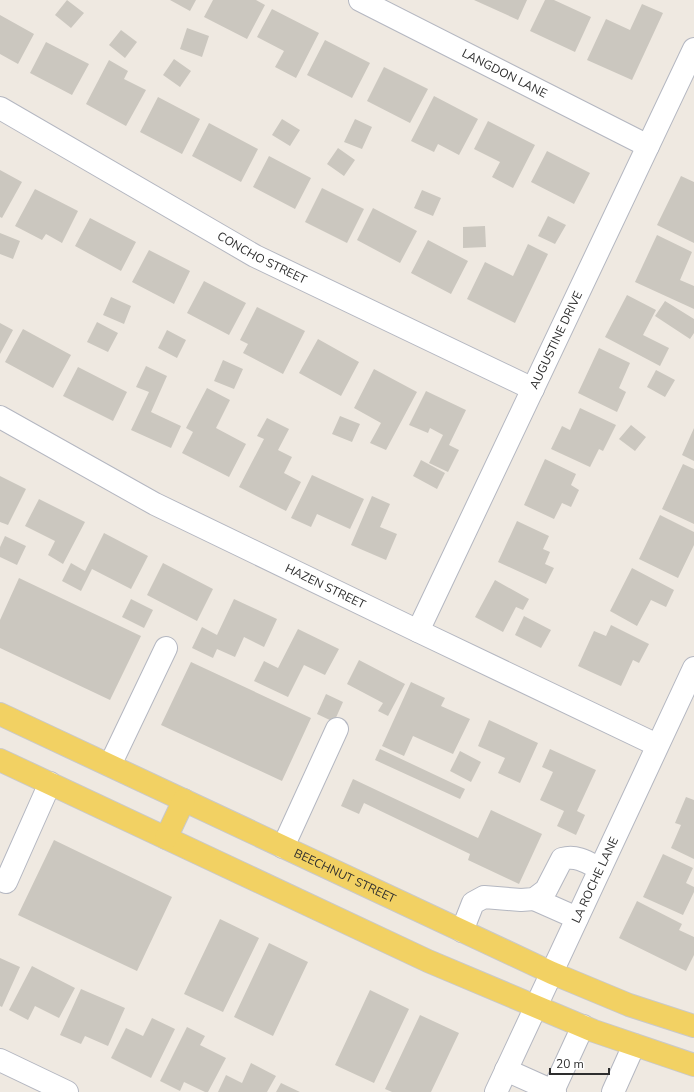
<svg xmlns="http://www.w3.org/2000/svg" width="694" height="1092" font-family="'Nunito Sans',sans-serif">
  <rect width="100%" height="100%" fill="#efe9e1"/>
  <!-- building -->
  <path fill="#cbc7bf" d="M67 0 84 13 71 28 55 15Z
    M170 0H196L190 11Z
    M213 0H256L265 5 247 39 204 17Z
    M474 0H527L518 20Z
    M545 0H554L591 17 575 52 530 31Z
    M642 4 663 13 632 80 587 60 606 19 630 30Z
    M272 9 319 33 296 78 275 67 284 51 257 37Z
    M0 15 34 34 18 64 0 54Z
    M187 28 209 36 202 57 180 49Z
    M121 30 137 42 125 58 109 45Z
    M325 40 370 63 352 98 307 75Z
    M46 42 89 64 72 95 30 73Z
    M174 59 191 71 180 87 163 75Z
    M109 60 128 71 124 79 146 90 126 126 86 104Z
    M384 67 428 89 410 123 367 101Z
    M434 96 478 119 459 155 438 144 434 152 411 141Z
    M158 97 200 119 182 154 140 132Z
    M282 119 300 130 290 146 272 135Z
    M355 119 372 127 362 149 344 142Z
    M488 121 535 145 513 188 492 177 500 162 474 149Z
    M209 123 258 149 241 182 192 156Z
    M338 148 355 160 344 176 327 164Z
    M547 151 590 173 574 204 531 182Z
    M269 156 311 178 295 209 253 187Z
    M0 170 22 182 2 218 0 217Z
    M681 176 694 182V243L657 225Z
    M322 188 364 209 347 243 305 222Z
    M35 189 78 211 62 243 46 234 42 240 15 226Z
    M422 190 441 198 433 216 414 208Z
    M373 208 417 231 400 263 357 240Z
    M548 216 566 225 555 244 538 236Z
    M90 218 136 242 121 271 75 246Z
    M485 226 486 247 463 248V227Z
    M0 233 20 241 13 259 0 254Z
    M657 235 692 252 680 280 694 286V309L635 282Z
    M428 240 468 261 451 294 411 273Z
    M528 244 548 254 515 323 467 299 485 262 513 276Z
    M149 250 190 271 174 304 132 282Z
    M204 281 246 303 229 335 187 313Z
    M627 295 656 310 643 335 669 348 660 366 605 337Z
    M111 297 131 306 124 324 103 315Z
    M665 301 694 319V333L690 339 655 316Z
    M257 307 305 331 283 374 243 353 248 344 240 340Z
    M97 322 118 333 108 352 87 342Z
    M0 323 13 330 0 354Z
    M23 329 71 355 53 388 5 362Z
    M167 330 186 340 177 358 158 348Z
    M318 339 359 362 341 396 299 373Z
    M599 348 630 363 619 388 626 392 617 412 578 393Z
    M223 360 243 369 234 389 214 381Z
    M146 366 167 376 151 412 181 426 171 448 131 430 149 392 136 387Z
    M78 367 127 392 113 421 63 396Z
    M374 369 417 392 386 450 370 443 381 423 354 408Z
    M656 370 675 380 665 397 647 387Z
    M207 388 230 400 216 428 246 444 229 477 182 453 193 432 186 428Z
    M426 391 466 410 449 445 459 450 448 472 429 463 443 435 430 428 428 433 409 425Z
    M580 408 616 425 603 451 599 449 590 467 551 449 562 426 570 430Z
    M340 416 360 424 352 442 332 434Z
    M267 418 289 429 278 450 292 457 284 473 301 482 286 511 239 487 264 439 257 436Z
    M631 425 646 437 635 451 619 439Z
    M694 428V461L682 455Z
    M545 459 576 474 571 485 579 490 571 507 562 503 554 519 524 505Z
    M421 460 445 473 437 489 413 476Z
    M683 464 694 469V524L662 509Z
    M312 475 364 499 350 529 317 514 311 527 291 518Z
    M0 476 26 489 8 525 0 522Z
    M372 496 390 504 380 527 397 534 386 560 351 545Z
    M39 499 85 522 63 564 48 555 55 541 25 526Z
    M660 515 694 532V545L678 578 639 559Z
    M517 521 549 536 543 549 550 552 545 564 554 568 546 584 498 562Z
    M104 533 148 556 131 589 92 569 81 591 62 581 71 563 85 571Z
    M5 536 26 546 17 565 0 557V547Z
    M163 563 213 589 197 621 147 595Z
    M632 568 674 590 666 607 651 600 637 626 610 611Z
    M19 578 141 636 110 700 0 648V620Z
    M495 580 529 599 523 610 516 607 503 632 475 617Z
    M131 599 153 610 144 628 122 617Z
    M234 599 277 619 264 647 244 637 235 657 217 649 213 658 192 648 202 627 217 635Z
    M524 616 551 630 541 648 515 635Z
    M611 625 649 644 639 663 633 660 621 686 578 666 594 631 606 636Z
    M298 629 339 649 325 675 304 665 288 697 254 681 264 661 278 668Z
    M359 660 405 684 388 716 378 711 383 703 347 684Z
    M191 662 311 718 282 781 161 725Z
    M411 682 445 698 441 706 470 719 453 754 413 736 404 756 382 746Z
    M326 694 343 702 334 722 317 714Z
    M489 720 538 743 520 783 498 773 505 758 478 746Z
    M380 749 465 789 460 799 375 760Z
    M550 749 596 770 577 811 585 815 576 835 557 826 564 811 540 800 553 772 542 767Z
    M460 751 481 762 471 782 450 771Z
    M353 779 478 838 491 810 542 834 519 884 468 860 470 854 364 803 359 814 341 806Z
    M686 797 694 800V859L671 848 681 825 675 823Z
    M54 840 172 897 137 971 18 915Z
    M663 854 693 868 686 883 694 887V892L683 915 643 897Z
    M637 901 682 924 679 930 694 937V955L686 971 619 938Z
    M220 919 259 938 223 1012 184 994Z
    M269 943 308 962 273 1036 234 1017Z
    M0 958 20 967 2 1007 0 1006Z
    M32 966 75 988 59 1018 35 1006 28 1020 9 1010Z
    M81 989 125 1008 108 1046 85 1036 81 1044 60 1035Z
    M370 990 409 1009 374 1083 335 1065Z
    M420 1015 459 1033 431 1092H392L385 1089Z
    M152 1018 175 1029 151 1078 111 1058 126 1028 143 1036Z
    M187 1027 205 1036 200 1045 226 1058 208 1092H205L184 1082 180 1091 160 1081Z
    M251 1063 276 1076 267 1092H218L226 1075 242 1083Z
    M281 1083 300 1092H276Z"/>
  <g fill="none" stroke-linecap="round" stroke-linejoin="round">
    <!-- minor casing -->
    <g stroke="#b4b7c1" stroke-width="24">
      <g id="minor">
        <path id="s1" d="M360 0 648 146"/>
        <path id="s2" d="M0 108 255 256 533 389"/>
        <path id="s3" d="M0 417 155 504 418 631 657 745"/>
        <path id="s4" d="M418 631 694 49"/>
        <path d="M110 765 166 648"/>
        <path d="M283 847 337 729"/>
        <path d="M6 882 50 783"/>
        <path d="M534 899 577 918"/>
        <path d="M462 931 473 903 484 897 521 900 534 899 546 890 562 859C577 855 587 862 600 869"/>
        <path d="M0 1060 67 1092"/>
        <path d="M506 1070 555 1092"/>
        <path d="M553 1091 583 1026"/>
        <path id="s5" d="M496 1092 694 668"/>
        <path d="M613 1092 634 1045"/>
      </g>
    </g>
    <!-- major casing -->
    <g stroke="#c9c9c9" stroke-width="24">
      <g id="major">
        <path id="s6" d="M0 714 552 973 629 1005 694 1026"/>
        <path d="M0 760 428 961 594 1031 694 1065"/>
        <path d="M166 838 184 800"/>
      </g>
    </g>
    <!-- minor -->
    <use href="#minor" stroke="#fff" stroke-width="22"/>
    <!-- major -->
    <use href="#major" stroke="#f2d163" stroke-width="22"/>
  </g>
  <g text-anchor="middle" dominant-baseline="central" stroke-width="3.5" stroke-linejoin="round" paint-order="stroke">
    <!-- street labels -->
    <g font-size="12" fill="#2e2e2e" stroke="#fff">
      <text stroke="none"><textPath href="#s1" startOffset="162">LANGDON LANE</textPath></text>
      <text stroke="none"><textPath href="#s2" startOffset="302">CONCHO STREET</textPath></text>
      <text stroke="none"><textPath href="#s4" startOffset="322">AUGUSTINE DRIVE</textPath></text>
      <text stroke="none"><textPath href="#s3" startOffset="367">HAZEN STREET</textPath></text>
      <text stroke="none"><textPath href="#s6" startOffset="381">BEECHNUT STREET</textPath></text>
      <text stroke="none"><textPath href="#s5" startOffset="234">LA ROCHE LANE</textPath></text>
    </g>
  </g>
  <!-- scale -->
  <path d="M550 1068v6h59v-6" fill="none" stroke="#2e2e2e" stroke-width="2"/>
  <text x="556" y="1068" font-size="12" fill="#2e2e2e" stroke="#ffffff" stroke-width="3" paint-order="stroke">20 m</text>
</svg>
